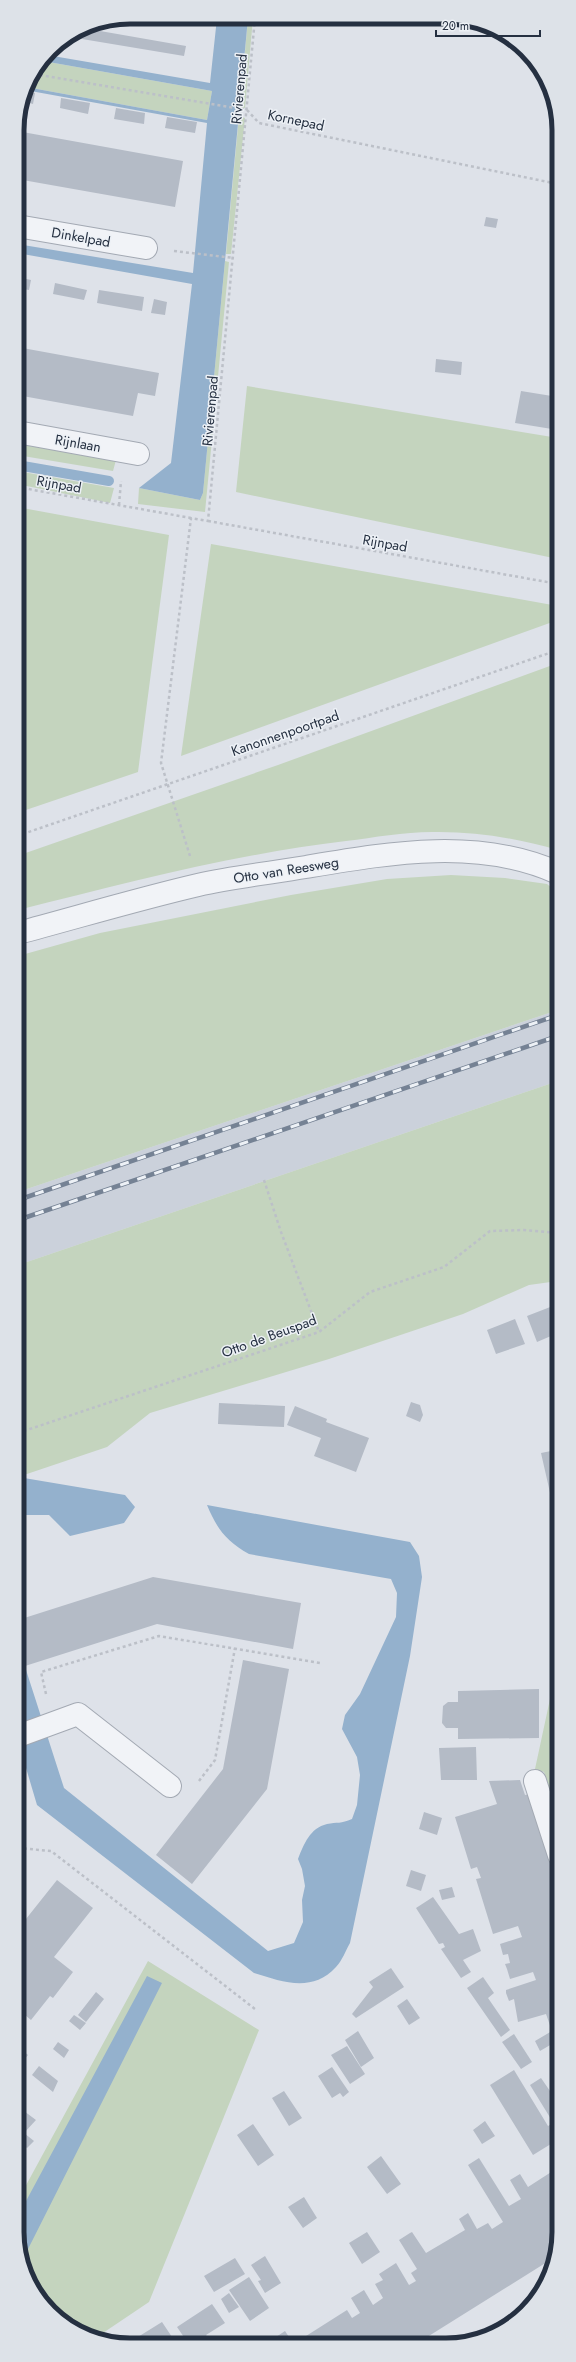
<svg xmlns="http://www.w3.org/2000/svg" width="576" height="2362" font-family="Jost,sans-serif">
  <rect width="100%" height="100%" fill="#dee2e9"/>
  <!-- built -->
  <path fill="#cbd1db" d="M558 1010V1081L18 1265V1192Z"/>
  <!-- green -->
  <path fill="#c4d4be" d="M248 18H253L245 108 240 107Z
    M43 61 212 91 207 120 26 87Z
    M239 116 245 118 231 254H226Z
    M225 261 229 262 205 512 138 504 139 488 200 500 203 493Z
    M247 386 558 438V559L236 492Z
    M17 444 116 460 113 471 17 455Z
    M17 471 114 488 110 503 17 484Z
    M17 507 169 535 138 772 17 813Z
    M211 544 558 606V620L181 756Z
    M558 663V850C519 839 480 832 439 832 408 831 377 837 346 841 235 854 126 883 18 910L17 856 278 765Z
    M451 875 505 878 547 884 558 893V1010L18 1192V956L100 933 291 895 387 879Z
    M558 1081V1281L529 1285 463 1314 329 1359 150 1413 107 1447 18 1477V1265Z
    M559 1657V1821L544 1772 535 1769Z
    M148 1961 259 2030 149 2302 97 2337 50 2312 29 2282 18 2247V2200Z"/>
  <!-- water -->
  <path fill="#94b1cd" d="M217 18H248L203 493 200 500 139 488 171 463 192 284 17 253V244L193 273 207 123 25 90 26 87 207 120 212 91 43 61 47 55 210 83Z
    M18 1477 125 1495 135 1507 124 1523 70 1536 49 1515H18Z
    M207 1505 410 1542 419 1556 422 1577 410 1656 350 1943C346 1950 342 1961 336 1967 312 1993 283 1982 254 1973L37 1805 18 1741V1645L64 1788 268 1951 294 1943 303 1922 302 1900 305 1886 302 1869 298 1859C304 1844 310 1828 327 1824 337 1822 341 1824 352 1819L357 1805 360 1775 357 1757 342 1729 345 1715 360 1694 396 1617 397 1593 391 1579 249 1554C226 1541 217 1529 207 1505Z
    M147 1976 162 1983 22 2261 18 2247V2216Z"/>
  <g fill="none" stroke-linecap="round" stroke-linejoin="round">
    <!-- stream -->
    <path stroke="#94b1cd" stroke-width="10" d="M17 465 109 481"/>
  </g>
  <!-- building -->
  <path fill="#b4bbc6" d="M83 28 186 46 184 56 70 37Z
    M25 91 35 93 33 104 22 101Z
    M61 98 90 103 88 114 60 108Z
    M116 108 145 113 144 124 114 119Z
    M167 117 197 122 195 133 165 128Z
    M17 131 183 161 175 207 17 179Z
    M486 217 498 219 496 228 484 226Z
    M17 277 31 280 29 290 17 288Z
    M55 283 87 290 84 300 53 294Z
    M99 290 144 297 142 311 97 303Z
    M154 299 167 302 165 315 151 313Z
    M17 347 159 373 155 396 138 393 133 416 17 395Z
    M436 359 462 362 461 375 435 372Z
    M521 391 558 397V430L515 423Z
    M558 1304V1333L537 1342 527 1316Z
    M515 1319 525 1344 496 1354 487 1330Z
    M411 1402 420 1405 423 1415 420 1422 406 1416Z
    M219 1403 285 1406 284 1427 218 1424Z
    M295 1406 327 1419 326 1422 369 1438 356 1472 314 1456 321 1438 287 1425Z
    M558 1427 559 1496 551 1497 541 1453 556 1450 552 1428Z
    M153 1577 301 1603 293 1649 157 1624 25 1666 18 1645V1620Z
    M243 1660 289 1669 267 1789 192 1884 156 1855 223 1769Z
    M539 1689V1738L458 1739V1728H446L442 1723 443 1706 448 1702H458V1691Z
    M476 1747 477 1780H441L439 1748Z
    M520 1780 525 1795 530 1794 559 1882V2044L557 2041 540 2051 535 2041 552 2031 546 2014 518 2022 514 1999 509 2001 506 1993V1990L536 1980 533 1972 510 1979 507 1969 505 1964 510 1963 508 1954 503 1955 500 1944 522 1937 518 1926 493 1934 476 1879 481 1878 477 1867 471 1869 455 1817 497 1804 489 1781Z
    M424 1812 442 1818 437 1835 419 1829Z
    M411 1870 426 1875 421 1891 406 1886Z
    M57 1880 93 1908 54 1957 73 1972 53 1998 50 1996 31 2020 25 2015 18 2024V1929Z
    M452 1887 455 1897 442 1900 439 1890Z
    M433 1897 459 1934 473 1929 481 1951 463 1960 471 1972 461 1978 441 1949 445 1947 443 1943 439 1944 416 1908Z
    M391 1968 404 1987 356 2018 352 2014 373 1987 369 1982Z
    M483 1977 494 1993 488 1998 510 2030 501 2037 467 1988Z
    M96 1992 104 1999 86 2022 78 2015Z
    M407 1999 420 2018 409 2025 397 2006Z
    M74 2015 86 2023 80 2030 69 2021Z
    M358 2031 374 2058 361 2067 345 2040Z
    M514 2034 532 2062 521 2069 502 2042Z
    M58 2042 69 2050 64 2058 53 2049Z
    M347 2046 365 2074 350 2084 331 2055Z
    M18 2047 28 2055 18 2067Z
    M559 2060V2073L556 2075 550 2064Z
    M39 2066 58 2081 53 2092 32 2075Z
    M332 2067 349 2092 343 2097 340 2093 332 2098 318 2076Z
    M514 2070 548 2126 559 2120V2139L533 2155 490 2085Z
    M541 2078 550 2091 559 2087V2115L551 2119 530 2085Z
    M284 2091 302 2118 289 2126 272 2098Z
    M24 2111 36 2120 24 2133 34 2141 27 2148 18 2141V2135L21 2131 18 2128V2119Z
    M485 2121 495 2136 482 2144 473 2130Z
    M253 2124 274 2155 258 2166 237 2135Z
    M381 2156 401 2184 387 2194 367 2167Z
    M479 2158 509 2206 521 2199 510 2180 520 2174 528 2187 559 2167V2240L555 2257 416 2344 295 2343 347 2310 352 2318 360 2313 351 2298 364 2290 373 2305 383 2298 375 2284 383 2280 379 2274 396 2263 409 2285 416 2281 411 2273 417 2269 399 2240 410 2233 412 2232 426 2253 465 2230 459 2219 468 2213 477 2229 488 2223 492 2229 503 2222 468 2165Z
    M304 2197 317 2218 303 2228 288 2207Z
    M367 2232 380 2252 362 2264 349 2243Z
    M265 2256 281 2283 265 2293 258 2281 261 2280 251 2265Z
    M235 2258 245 2274 214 2292 204 2276Z
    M249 2277 269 2308 250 2321 229 2290Z
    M229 2293 239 2307 229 2313 221 2299Z
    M212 2304 225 2323 206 2335 209 2339 202 2343H188L177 2327Z
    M162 2322 176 2343H135L133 2340Z
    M285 2331 293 2343H280L276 2337Z"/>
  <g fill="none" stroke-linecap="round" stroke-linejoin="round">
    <!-- minor casing -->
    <g stroke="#a3a9b3" stroke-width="24">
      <path id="minor" d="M17 226 146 248
        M17 432 138 454
        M18 1736 78 1714 170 1786
        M535 1781 559 1855"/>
    </g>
    <!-- tertiary casing -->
    <g stroke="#a3a9b3" stroke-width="24">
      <path id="tertiary" d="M18 933C78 917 138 899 198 885 233 877 270 873 306 867 389 853 478 837 558 873"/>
    </g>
    <!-- path -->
    <path stroke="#bcc0c8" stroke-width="2.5" stroke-dasharray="3 3" stroke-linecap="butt" d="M34 74 247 110 259 123 558 184
      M174 251 234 258
      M17 487 191 518
      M119 505 121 481
      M208 521 558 584
      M17 836 558 650
      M190 856 161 763 191 518 208 521 255 18
      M264 1180 281 1232 319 1332
      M18 1433 319 1332 370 1292 444 1267 490 1231 524 1230 558 1233
      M46 1694 41 1672 159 1636 320 1663
      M199 1781 215 1760 235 1648
      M18 1848 51 1851 255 2009"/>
    <!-- minor -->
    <use href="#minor" stroke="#f1f3f7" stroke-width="22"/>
    <!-- tertiary -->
    <use href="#tertiary" stroke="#f1f3f7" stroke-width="22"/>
    <!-- rail casing -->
    <g stroke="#758294" stroke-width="4.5">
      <path id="rail" d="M18 1200 558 1015
        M18 1220 558 1036"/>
    </g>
    <!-- rail -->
    <use href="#rail" stroke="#edf1f6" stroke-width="3" stroke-dasharray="9" stroke-linecap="butt"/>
  </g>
  <g text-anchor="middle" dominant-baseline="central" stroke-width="3" stroke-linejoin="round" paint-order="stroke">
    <!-- street labels -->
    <g font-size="14" fill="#253041" stroke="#edf1f6">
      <text transform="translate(239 89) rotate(-85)">Rivierenpad</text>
      <text transform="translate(296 120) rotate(12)">Kornepad</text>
      <text transform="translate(81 237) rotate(10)">Dinkelpad</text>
      <text transform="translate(210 411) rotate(-85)">Rivierenpad</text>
      <text transform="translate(78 443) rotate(10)">Rijnlaan</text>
      <text transform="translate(59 484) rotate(10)">Rijnpad</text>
      <text transform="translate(385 543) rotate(10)">Rijnpad</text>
      <text transform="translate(285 733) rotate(-19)">Kanonnenpoortpad</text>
      <text transform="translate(286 870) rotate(-9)">Otto van Reesweg</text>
      <text transform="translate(269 1336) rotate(-20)">Otto de Beuspad</text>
    </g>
  </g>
  <!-- crop -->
  <path d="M0 0H576V2362H0ZM130 24H446A106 106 0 0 1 552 130V2232A106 106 0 0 1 446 2338H130A106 106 0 0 1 24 2232V130A106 106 0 0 1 130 24Z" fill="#dde2e8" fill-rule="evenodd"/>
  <path fill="none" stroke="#253041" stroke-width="5" d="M130 24H446A106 106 0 0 1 552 130V2232A106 106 0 0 1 446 2338H130A106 106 0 0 1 24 2232V130A106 106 0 0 1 130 24Z"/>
  <!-- scale -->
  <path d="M436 30v6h104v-6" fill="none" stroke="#253041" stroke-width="2"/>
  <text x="442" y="30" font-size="12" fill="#253041" stroke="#edf1f6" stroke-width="3" paint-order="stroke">20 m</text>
</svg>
